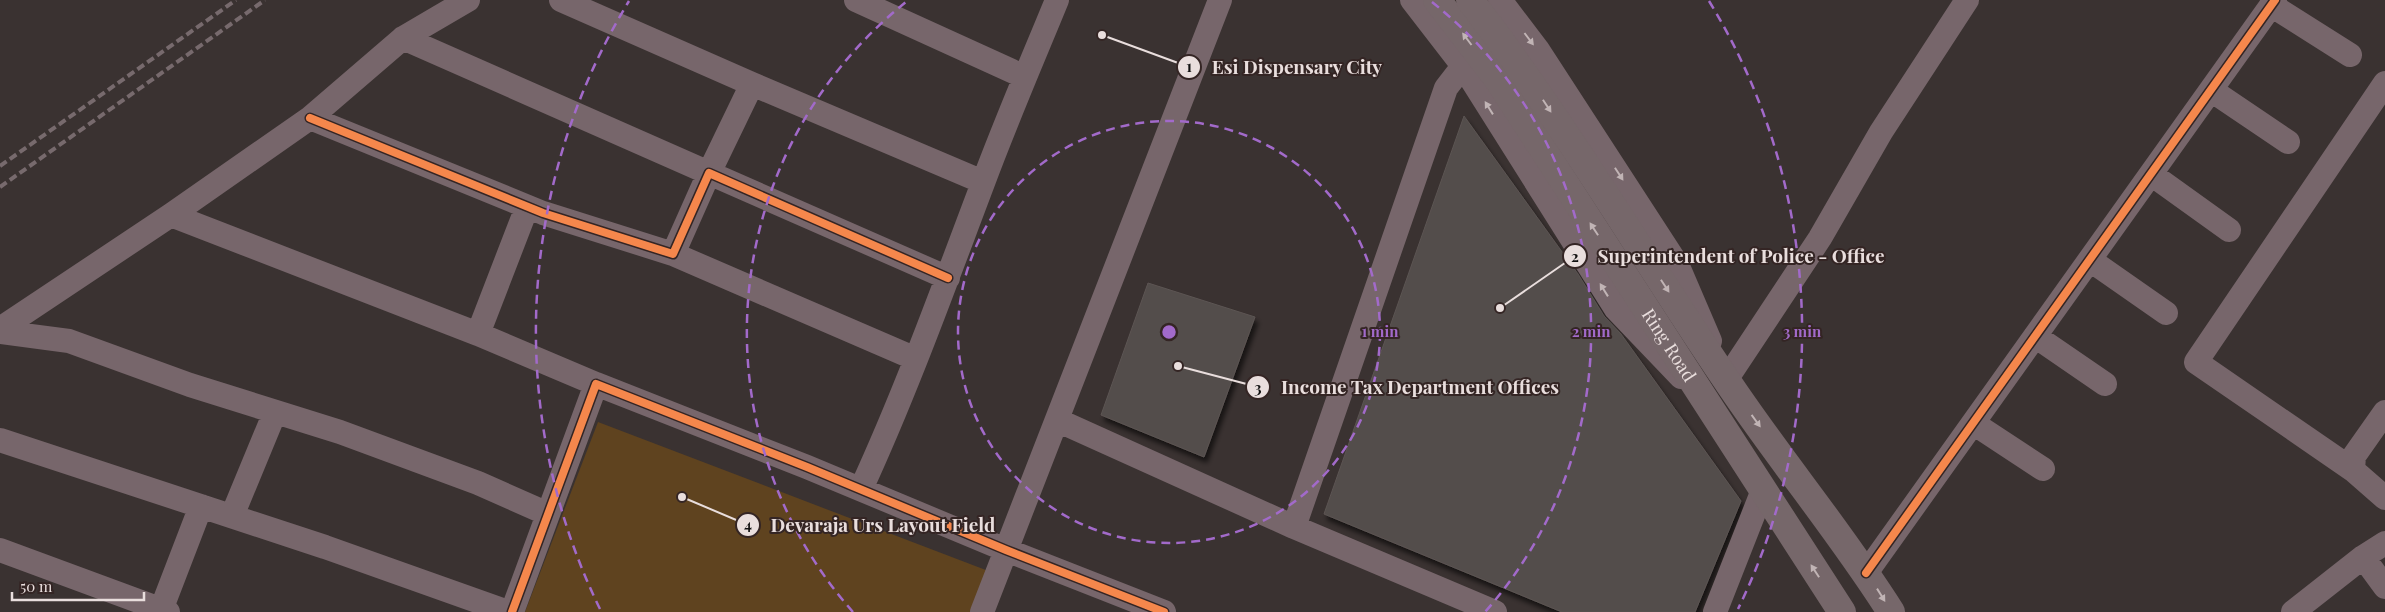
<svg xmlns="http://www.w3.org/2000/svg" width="2385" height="612" font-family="'Playfair Display',serif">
  <defs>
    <filter id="shadow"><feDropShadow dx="3" dy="5.5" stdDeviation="2.5" flood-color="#0009"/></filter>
  </defs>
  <rect width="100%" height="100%" fill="#3a3231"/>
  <!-- green -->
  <path fill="#5f431f" d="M598 422 991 572 976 612H525Z"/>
  <!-- building -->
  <path fill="#534d4b" stroke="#5c5553" filter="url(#shadow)" d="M1464 116 1578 274 1604 316 1621 334 1741 501 1695 612H1562L1324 514Z
    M1148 283 1255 317 1204 457 1101 415Z"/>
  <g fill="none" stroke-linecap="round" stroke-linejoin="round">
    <!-- minor -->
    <path stroke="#77666b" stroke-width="24" d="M561 0 752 84 983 182
      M856 0 1025 77
      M1412 0 1463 66 1616 309 1681 377
      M1500 0 1538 50 1677 264 1710 341
      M2271 5 2350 55
      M403 38 709 173 752 84
      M2211 90 2288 142
      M310 118 543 213 673 254 709 173 948 278
      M2151 174 2229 230
      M171 215 478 334 596 384
      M673 254 916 359
      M2090 260 2166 313
      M0 329 171 215 310 118 403 38 468 0
      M0 332 69 341 190 385 340 432 478 483 548 514
      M478 334 527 207
      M2035 336 2105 384
      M1726 380 1820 238 1881 132 1967 0
      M2385 412 2354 456 2353 470 2385 498
      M1057 420 1294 527 1495 612
      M1973 423 2043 469
      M0 440 325 547 508 612
      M2353 470 2196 362 2385 83
      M861 489C907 389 944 286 983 183 1006 121 1032 61 1057 0
      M232 516 275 412
      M1294 527 1446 88 1463 66
      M0 550 168 612
      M2363 557 2385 587
      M1866 573 2275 0
      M161 610 201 506
      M512 612 596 384 807 467 1006 550 1164 612
      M982 612 1220 0
      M1715 612 1763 490
      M2293 612 2363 557 2385 543"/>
    <!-- major -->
    <g stroke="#76676a" stroke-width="28">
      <path id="s1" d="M1437 0 1497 78 1842 612"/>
      <path d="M1470 0C1563 121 1640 252 1725 378 1778 458 1840 531 1891 612"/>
    </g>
    <!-- rail -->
    <path stroke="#776a6d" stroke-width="4" stroke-dasharray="8 4" stroke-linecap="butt" d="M0 166 236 0
      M0 187 265 0"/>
    <!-- cycleway casing -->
    <g stroke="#342524" stroke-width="11">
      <path id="cycleway" d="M310 118 543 213 673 254 709 173 948 278
        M1866 573 2275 0
        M512 612 596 384 807 467 1006 550 1164 612"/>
    </g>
    <!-- cycleway -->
    <use href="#cycleway" stroke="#f5874c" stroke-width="8"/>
  </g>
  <!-- one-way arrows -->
  <defs><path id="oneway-solid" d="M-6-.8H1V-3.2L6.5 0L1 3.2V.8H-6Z" transform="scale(1.25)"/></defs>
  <g fill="#c1b4b5">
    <use href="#oneway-solid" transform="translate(1467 39) rotate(-127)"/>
    <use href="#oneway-solid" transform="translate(1529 39) rotate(53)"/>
    <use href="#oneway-solid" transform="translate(1547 106) rotate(57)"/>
    <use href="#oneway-solid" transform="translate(1489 108) rotate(-122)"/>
    <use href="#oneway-solid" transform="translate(1619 174) rotate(57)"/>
    <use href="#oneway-solid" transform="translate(1594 229) rotate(-123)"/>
    <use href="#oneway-solid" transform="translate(1665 286) rotate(57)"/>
    <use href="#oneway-solid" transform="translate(1604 290) rotate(-122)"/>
    <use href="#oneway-solid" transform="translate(1756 421) rotate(54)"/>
    <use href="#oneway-solid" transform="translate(1815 571) rotate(-123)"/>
    <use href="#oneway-solid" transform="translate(1881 595) rotate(58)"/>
  </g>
  <!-- distance rings -->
  <g fill="none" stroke="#a26aca" stroke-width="2.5" stroke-dasharray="9 6">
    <circle cx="1169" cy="332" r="211"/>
    <path d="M853 612A422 422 0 0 1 906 2M1432 2A422 422 0 0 1 1485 612"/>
    <path d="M600 609A633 633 0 0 1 629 1M1709 1A633 633 0 0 1 1738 609"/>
  </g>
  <g text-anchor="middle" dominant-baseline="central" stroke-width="4" stroke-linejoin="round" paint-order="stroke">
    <!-- street labels -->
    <g font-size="18" fill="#e9dedd" stroke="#342524">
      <text stroke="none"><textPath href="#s1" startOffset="416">Ring Road</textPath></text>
    </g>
  </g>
  <circle cx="1169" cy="332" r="8" fill="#a26aca" stroke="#342524" stroke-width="2.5"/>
  <g font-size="15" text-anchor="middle" font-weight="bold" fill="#a26aca" stroke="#342524" stroke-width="4" stroke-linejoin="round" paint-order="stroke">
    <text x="1380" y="337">1 min</text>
    <text x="1591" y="337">2 min</text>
    <text x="1802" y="337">3 min</text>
  </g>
  <!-- callouts -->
  <path fill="none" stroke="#e9dedd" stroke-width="2" d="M1102 35L1189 67M1500 308L1575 256M1178 366L1258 387M682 497L748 525"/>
  <g fill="#e9dedd" stroke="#342524" stroke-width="2">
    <circle cx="1102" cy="35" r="5"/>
    <circle cx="1500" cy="308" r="5"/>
    <circle cx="1178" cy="366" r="5"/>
    <circle cx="682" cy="497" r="5"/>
    <circle cx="1189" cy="67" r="12"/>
    <circle cx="1575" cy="256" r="12"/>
    <circle cx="1258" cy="387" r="12"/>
    <circle cx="748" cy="525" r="12"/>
  </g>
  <g font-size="15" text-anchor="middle" font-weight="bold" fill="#111">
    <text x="1189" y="72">1</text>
    <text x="1575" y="262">2</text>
    <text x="1258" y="393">3</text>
    <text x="748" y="530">4</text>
  </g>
  <g font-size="19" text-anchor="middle" font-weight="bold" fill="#e9dedd" stroke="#342524" stroke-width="4" stroke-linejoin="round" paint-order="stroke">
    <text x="1297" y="74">Esi Dispensary City</text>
    <text x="1741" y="263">Superintendent of Police - Office</text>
    <text x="1420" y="394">Income Tax Department Offices</text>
    <text x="883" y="532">Devaraja Urs Layout Field</text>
  </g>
  <!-- scale -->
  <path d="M12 592v8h132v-8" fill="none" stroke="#e9dedd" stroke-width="2.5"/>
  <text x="20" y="592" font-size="15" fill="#e9dedd" stroke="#342524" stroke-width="4" paint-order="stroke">50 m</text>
</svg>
